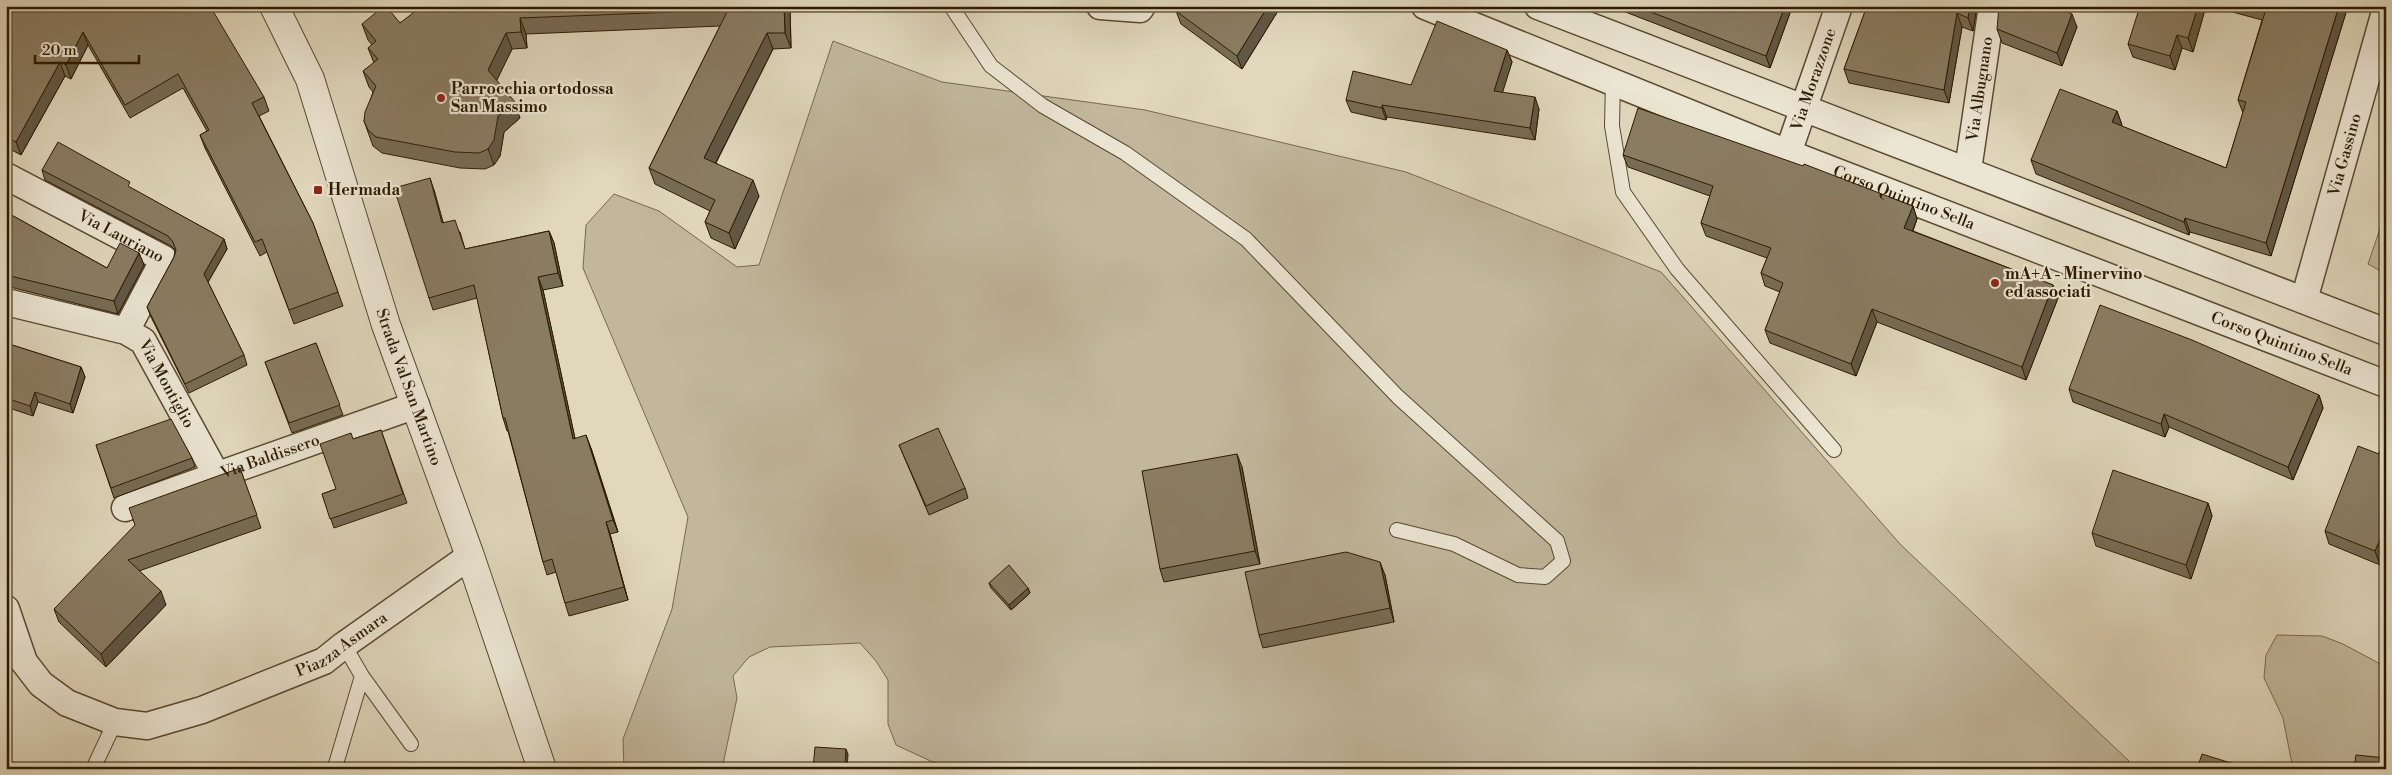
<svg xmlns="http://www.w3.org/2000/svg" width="2392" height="775" font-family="'Libre Bodoni',serif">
  <rect width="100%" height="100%" fill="#e0d7bc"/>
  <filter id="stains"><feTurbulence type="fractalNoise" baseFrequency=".004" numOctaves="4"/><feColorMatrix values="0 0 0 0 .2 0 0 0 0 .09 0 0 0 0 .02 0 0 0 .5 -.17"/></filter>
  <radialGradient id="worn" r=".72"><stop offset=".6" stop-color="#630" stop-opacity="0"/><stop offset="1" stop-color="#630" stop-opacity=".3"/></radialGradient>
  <!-- green -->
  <path fill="#c2b79c" stroke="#78684e" d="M833 41 942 82 1145 110 1406 172 1661 272 1901 545 2129 761 2127 769H948L896 745 888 724V680L876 661 860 643 770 647 749 657 733 676 737 698 722 769H624L623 739 672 609 688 517 583 268 586 225 614 194 659 211 737 267 759 265Z
    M2386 211V274L2368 264Z
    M2277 635 2322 636 2343 644 2386 667V769H2293L2283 718 2264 678 2266 655Z"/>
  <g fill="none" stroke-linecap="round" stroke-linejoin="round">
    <!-- service casing -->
    <g stroke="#5a492f" stroke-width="16">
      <path id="service" d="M951 6 991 66 1043 106 1125 153 1246 239 1398 397 1557 541 1563 561 1545 577 1518 575 1454 544 1397 530
        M1613 82 1612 126 1623 192 1677 269 1834 450
        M344 645 362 676 411 744
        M336 764 362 676
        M93 769 115 722"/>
    </g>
    <!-- minor casing -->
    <g stroke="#5a492f" stroke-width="29">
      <g id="minor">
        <path d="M1100 6 1140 9 1142 6"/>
        <path id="s1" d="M1425 6 1788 153 2386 384"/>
        <path d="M1538 6 2386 332"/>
        <path id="s2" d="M1788 153 1839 6"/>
        <path id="s3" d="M1968 170 1992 6"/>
        <path id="s4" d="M6 176 164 259 126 331"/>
        <path id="s5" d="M2304 300 2386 8"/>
        <path id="s6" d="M6 302 126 331 143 341 216 474"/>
        <path id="s7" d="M125 508 416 405"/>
        <path id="s8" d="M6 609 24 662 41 684 67 703 115 722 147 726 202 710 324 661 344 645 470 556"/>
      </g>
    </g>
    <!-- tertiary casing -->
    <g stroke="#5a492f" stroke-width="30">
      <g id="tertiary">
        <path id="s9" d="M274 6 310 79 386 325 470 556 542 769"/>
      </g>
    </g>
    <!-- service -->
    <use href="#service" stroke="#ebe5d3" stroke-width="14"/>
    <!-- minor -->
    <use href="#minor" stroke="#ebe5d3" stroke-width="26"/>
    <!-- tertiary -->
    <use href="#tertiary" stroke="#ebe5d3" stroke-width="28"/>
  </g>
  <!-- wall -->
  <path fill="#776b54" stroke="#2d1a00" d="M6 6 264 97 269 111 259 116 313 223 343 306 294 324 267 252 260 256 205 148 200 135 207 131 183 88 130 118 88 45 71 79 65 76 21 155 6 147Z
    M790 6 791 48 773 49 716 163 759 196 735 249 711 238 705 222 710 211 655 184 649 168 720 26 526 34 527 48 512 49 496 81 520 118 504 132 500 156 494 165 485 169 460 168 382 153 373 146 364 121 373 92 369 87 363 71 374 63 368 48 372 45 368 40 362 24Z
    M1281 6 1242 69 1181 24 1176 11Z
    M1610 6H1788L1790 13 1770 68Z
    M1867 6H1977L1973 31 1962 27 1949 103 1849 83 1844 69Z
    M2206 6 2193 52 2182 48 2175 70 2133 57 2128 44Z
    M2210 6H2348L2271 256 2190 232 2189 235 2036 174 2031 160 2117 111 2122 125 2121 126 2226 168 2243 113 2238 100 2262 20Z
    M2056 7 2077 27 2062 66 2002 43 1997 29Z
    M1507 50 1512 62 1502 92 1539 109 1535 140 1387 117 1386 120 1351 112 1346 100 1411 85Z
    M1623 155 1913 206 1917 219 1913 231 2053 285 2058 298 2026 380 1877 322 1856 376 1770 343 1765 330 1780 292 1765 286 1761 273 1767 258 1706 236 1701 223 1710 196 1628 167Z
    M42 170 132 189 224 239 227 249 208 282 244 355 247 365 189 393 151 317 147 307 174 257 175 250 171 246 45 180Z
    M434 190 443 223 460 232 465 249 549 231 554 243 563 286 543 290 575 439 591 448 618 532 610 534 628 600 569 616 565 603 556 572 547 575 543 562 508 431H507L503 418 477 298 433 310 429 298Z
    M6 212 107 268 139 253 144 265 118 314 10 287 6 288Z
    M6 343 81 367 85 377 73 413 38 402 33 416 6 407Z
    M316 343 343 415 292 433 265 362Z
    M2069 389 2319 395 2323 408 2293 480 2169 427 2165 437 2073 402Z
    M381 430 407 503 334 528 322 494 336 489 353 439Z
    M2386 438V551L2380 565 2329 544 2325 531 2379 454Z
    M96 445 192 458 195 467 114 498Z
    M899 445 965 488 968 498 929 515Z
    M1242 467 1260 564 1164 582 1160 569Z
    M240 468 261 528 139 571 166 605 106 667 59 622 54 609Z
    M2208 503 2212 516 2191 579 2096 546 2092 533Z
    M1385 575 1394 622 1263 648 1259 635Z
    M989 583 1028 588 1030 593 1011 610 991 588Z"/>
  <!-- shaded-wall -->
  <path fill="#615745" stroke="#2d1a00" d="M784 6H790L791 48 785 33Z
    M1268 6H1281L1242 69 1237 56Z
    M1785 6H1788L1790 13 1770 68 1766 56Z
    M1970 6H1977L1973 31 1968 18Z
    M2198 6H2206L2193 52 2188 38Z
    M2339 6H2348L2271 256 2266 243Z
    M1957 13 1962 27 1949 103 1944 90Z
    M2072 14 2077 27 2062 66 2057 53Z
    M520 18 526 34 527 48 521 32Z
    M83 32 88 45 71 79 66 65Z
    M506 33 512 49 494 86 488 70Z
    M767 33 773 49 710 174 704 158Z
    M2177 35 2182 48 2175 70 2170 56Z
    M1507 50 1512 62 1499 104 1494 91Z
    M60 62 65 76 21 155 16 142Z
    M1535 97 1539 109 1535 140 1530 128Z
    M515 102 520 118 504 132 500 156 494 165 488 149 498 116Z
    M1382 105 1387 117 1386 120 1382 108Z
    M2117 111 2122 125 2117 136 2112 122Z
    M430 178 434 190 447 236 442 223Z
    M753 180 759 196 735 249 729 233Z
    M1913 206 1917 219 1909 240 1904 228Z
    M2185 218 2190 232 2189 235 2184 222Z
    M549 231 554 243 563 286 558 273Z
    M224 239 227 249 207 284 204 274Z
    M139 253 144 265 118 314 114 301Z
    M538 277 543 290 578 452 573 439Z
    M2053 285 2058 298 2026 380 2022 367Z
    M1872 309 1877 322 1856 376 1851 364Z
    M81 367 85 377 73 413 70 404Z
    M35 392 38 402 33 416 30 406Z
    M2319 395 2323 408 2293 480 2288 467Z
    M2164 414 2169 427 2165 437 2161 424Z
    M586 435 591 448 618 532 613 520Z
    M1237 454 1242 467 1260 564 1255 551Z
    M2208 503 2212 516 2191 579 2186 565Z
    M606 522 610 534 628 600 624 587Z
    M2382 535 2386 545V551L2380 565 2375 551Z
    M1380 562 1385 575 1394 622 1390 608Z
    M1028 588 1030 593 1011 610 1009 605Z
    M161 591 166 605 106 667 101 654Z
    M846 749 848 754 847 769H845Z"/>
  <!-- building -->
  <path fill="#8a7c62" stroke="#2d1a00" d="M6 6H210L264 97 252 103 313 223 338 292 289 310 262 239 255 242 200 135 209 130 178 74 125 105 83 32 66 65 60 62 16 142 6 136Z
    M384 6H386L400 23 422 6H784L785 33H767L704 158 753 180 729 233 705 222 715 200 649 168 728 10 520 18 521 32 506 33 488 70 515 102 498 116 494 140 488 149 479 153 455 152 376 137 368 130 364 121 365 112 376 86 363 71 378 59 368 48 376 41 362 24Z
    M1179 6H1268L1237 56 1176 11Z
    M1635 6H1785L1766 56Z
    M1867 6H1970L1968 18 1957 13 1944 90 1844 69Z
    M1999 6H2054L2072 14 2057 53 1997 29Z
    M2140 6H2198L2188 38 2177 35 2170 56 2128 44Z
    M2257 6H2339L2266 243 2185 218 2184 222 2031 160 2060 89 2117 111 2112 122 2226 168 2246 102 2238 100 2266 9Z
    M1437 21 1507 50 1494 91 1535 97 1530 128 1382 105V108L1346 100 1353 71 1411 85Z
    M2386 107V116H2383Z
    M1638 108 1803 166 1804 164 1913 206 1904 228 2053 285 2022 367 1872 309 1851 364 1765 330 1783 283 1761 273 1771 248 1701 223 1713 186 1623 155Z
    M58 142 130 182 128 186 224 239 204 274 244 355 185 384 147 307 174 257 176 250 173 242 168 236 42 170Z
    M430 178 442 223 455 220 465 249 549 231 558 273 538 277 573 439 586 435 613 520 606 522 624 587 565 603 552 559 543 562 505 418H503L474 285 429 298 394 188Z
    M6 212 107 268 120 243 139 253 114 301 6 275Z
    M2100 305 2192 340 2319 395 2288 467 2164 414 2161 424 2069 389Z
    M6 343 81 367 70 404 35 392 30 406 6 398Z
    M316 343 340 405 289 423 265 362Z
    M171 419 192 458 111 488 96 445Z
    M938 428 965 488 926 506 899 445Z
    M381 430 403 494 330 519 322 494 336 489 320 444 351 433 353 439Z
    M2386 438V537L2382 535 2375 551 2325 531 2358 446 2379 454Z
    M1237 454 1255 551 1160 569 1142 471Z
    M240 468 257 515 128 560 161 591 101 654 54 609 135 525 129 508Z
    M2113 470 2208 503 2186 565 2092 533Z
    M1346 552 1380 562 1390 608 1259 635 1245 572Z
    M1009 565 1028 588 1009 605 989 583Z
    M815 747 846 749 845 769H813Z
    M2202 754 2250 769H2197Z
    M2356 755 2386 758V769H2354Z"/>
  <!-- markers -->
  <g fill="#8f2418" stroke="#ebe5d3" stroke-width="2">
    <circle cx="441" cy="98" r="5"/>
    <rect x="313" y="185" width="10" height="10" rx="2.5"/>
    <circle cx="1995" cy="283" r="5"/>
  </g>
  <g text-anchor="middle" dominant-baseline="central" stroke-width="4.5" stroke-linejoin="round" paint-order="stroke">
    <!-- street labels -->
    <g font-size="16" fill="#2d1a00" stroke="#ebe5d3">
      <text stroke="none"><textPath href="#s2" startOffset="78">Via Morazzone</textPath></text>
      <text stroke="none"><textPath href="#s3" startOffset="82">Via Albugnano</textPath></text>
      <text stroke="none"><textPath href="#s5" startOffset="151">Via Gassino</textPath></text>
      <text stroke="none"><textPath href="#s1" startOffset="516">Corso Quintino Sella</textPath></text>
      <text stroke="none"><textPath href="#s4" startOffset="130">Via Lauriano</textPath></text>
      <text stroke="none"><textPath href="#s1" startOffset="921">Corso Quintino Sella</textPath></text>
      <text stroke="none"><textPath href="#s6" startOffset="192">Via Montiglio</textPath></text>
      <text stroke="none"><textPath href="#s9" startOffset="405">Strada Val San Martino</textPath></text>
      <text stroke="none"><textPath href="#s7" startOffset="154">Via Baldissero</textPath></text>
      <text stroke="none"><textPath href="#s8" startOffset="412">Piazza Asmara</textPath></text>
    </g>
    <!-- poi labels -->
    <g font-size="16" font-weight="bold" fill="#2d1a00" stroke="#ebe5d3" text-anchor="start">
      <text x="451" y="89">Parrocchia ortodossa<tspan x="451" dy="18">San Massimo</tspan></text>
      <text x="328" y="190">Hermada</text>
      <text x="2005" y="274">mA+A - Minervino<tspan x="2005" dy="18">ed associati</tspan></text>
    </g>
  </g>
  <!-- margin -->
  <rect width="2392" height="775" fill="none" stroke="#e0d7bc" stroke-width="25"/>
  <rect x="8" y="8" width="2377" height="760" fill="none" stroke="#2d1a00" stroke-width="2.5"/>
  <rect x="12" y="12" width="2367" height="750" fill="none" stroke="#2d1a00"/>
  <!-- scale -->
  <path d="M35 55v8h104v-8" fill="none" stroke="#2d1a00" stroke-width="2.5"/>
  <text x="42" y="55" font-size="15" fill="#2d1a00" stroke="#ebe5d3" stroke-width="4" paint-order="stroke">20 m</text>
  <rect width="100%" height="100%" filter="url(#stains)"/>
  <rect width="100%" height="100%" fill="url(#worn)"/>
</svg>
